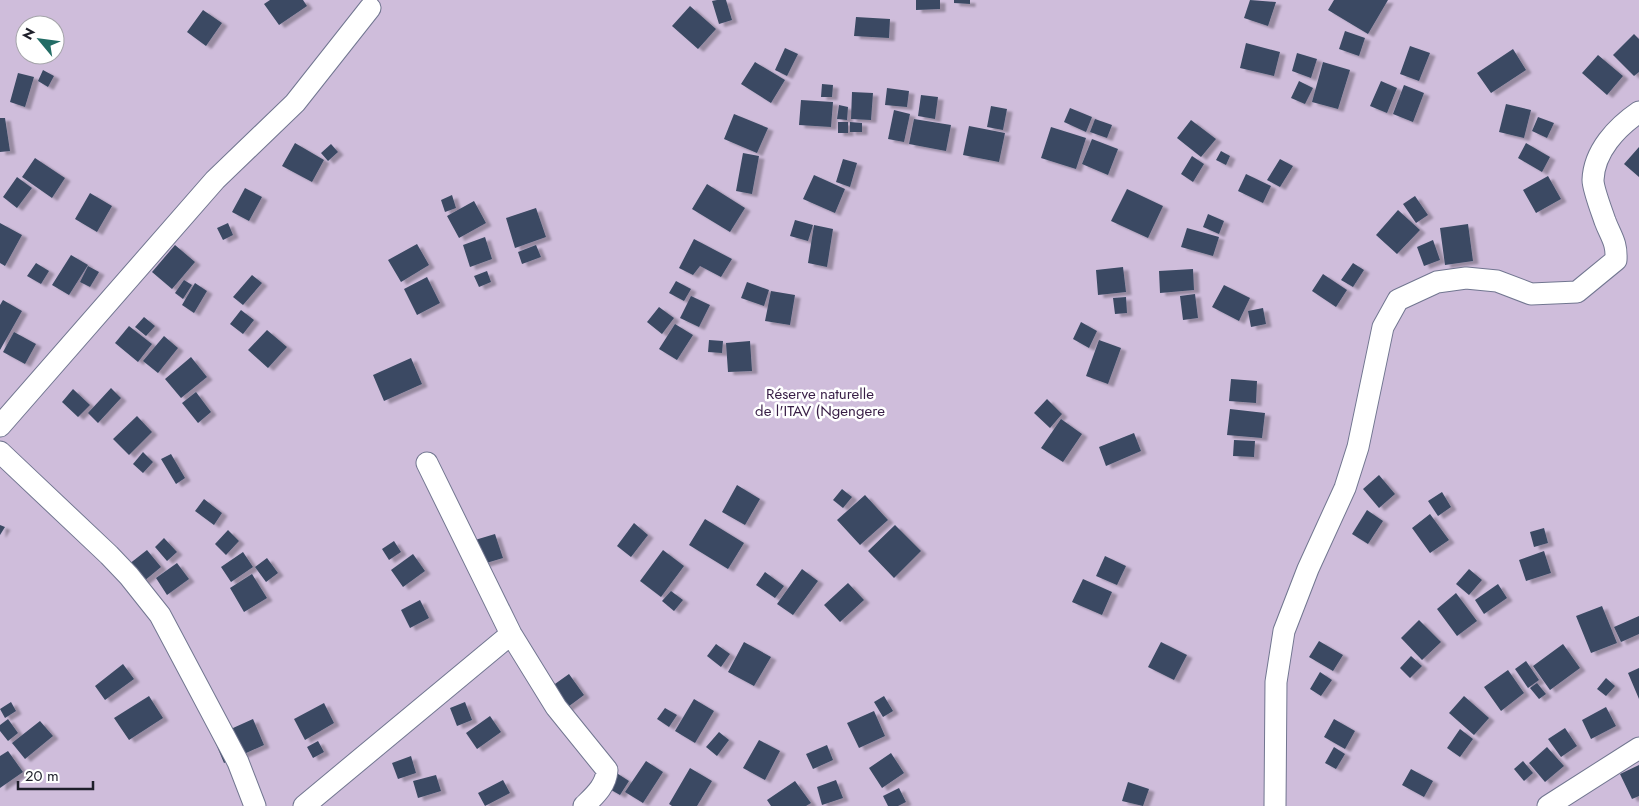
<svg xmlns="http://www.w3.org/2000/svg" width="1639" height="806" font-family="Jost,sans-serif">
  <defs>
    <filter id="shadow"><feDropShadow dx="5.5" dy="3" stdDeviation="1" flood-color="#0004"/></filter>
  </defs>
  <rect width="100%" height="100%" fill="#e1e6fd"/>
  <!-- green -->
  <path fill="#cfbddb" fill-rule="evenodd" d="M0 0H1639V806H0ZM25 25H55V55H25Z"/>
  <!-- building -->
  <path fill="#3a4a63" filter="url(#shadow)" d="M270 0H303L307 6 279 25 264 4Z
    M717 0H726L732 20 719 24 712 1Z
    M916 0H940V9L916 10Z
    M954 0H970V4L954 3Z
    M1250 0 1276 2 1268 26 1244 18Z
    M1334 0H1388L1368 34 1328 10Z
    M690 6 716 29 698 49 672 26Z
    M203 10 222 23 206 46 187 32Z
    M856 17 890 19 889 38 854 36Z
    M1345 31 1365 38 1359 56 1339 49Z
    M1634 34 1639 39V72L1634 76 1613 55Z
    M1246 43 1280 52 1274 76 1240 68Z
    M1410 46 1430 53 1419 81 1400 74Z
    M785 48 798 54 787 76 775 70Z
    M1513 49 1526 70 1491 93 1477 73Z
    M1297 53 1317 59 1311 78 1292 71Z
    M1598 55 1623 76 1607 95 1582 73Z
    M755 62 785 80 771 103 741 84Z
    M1323 62 1350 70 1338 109 1312 102Z
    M43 70 54 76 48 87 38 81Z
    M18 73 34 77 25 107 10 102Z
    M1299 81 1313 88 1305 104 1291 98Z
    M1381 81 1397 88 1387 113 1370 106Z
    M822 84 833 85 832 97H821Z
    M1404 85 1424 93 1413 122 1393 114Z
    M887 88 909 91 907 107 885 105Z
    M852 92 873 93 871 120 851 119Z
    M921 95 938 97 935 119 918 116Z
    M801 100 833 102 831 127 799 125Z
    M1506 104 1531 110 1524 138 1499 132Z
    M839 105 848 107 847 120 837 119Z
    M991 106 1007 109 1003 130 987 127Z
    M1070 108 1092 117 1086 132 1064 122Z
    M894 110 910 114 904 142 888 139Z
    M734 114 768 128 757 153 724 139Z
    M1538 117 1554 123 1547 138 1532 131Z
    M0 118H5L10 151 0 152Z
    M914 119 951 125 946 151 909 144Z
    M1095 119 1112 125 1107 138 1090 132Z
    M1191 120 1216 139 1201 157 1177 138Z
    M838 122H848V133H838Z
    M850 122 862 123V132H850Z
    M969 126 1005 133 999 162 963 155Z
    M1051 127 1086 138 1076 169 1041 158Z
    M1092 139 1118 149 1108 175 1082 164Z
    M295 143 324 160 312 182 282 166Z
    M1526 143 1550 157 1542 172 1518 158Z
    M331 144 338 152 328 161 321 153Z
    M1639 147V177L1624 164Z
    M1221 151 1230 156 1226 165 1216 160Z
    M743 153 759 156 752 194 736 191Z
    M1192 156 1204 164 1193 182 1181 174Z
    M35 158 65 178 52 198 22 177Z
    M843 159 857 163 850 187 836 182Z
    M1280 159 1293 166 1280 187 1267 180Z
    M1246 174 1271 186 1263 203 1238 191Z
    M814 175 845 189 835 213 803 199Z
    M1548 176 1561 199 1536 213 1523 190Z
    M17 177 32 188 17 208 3 197Z
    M707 184 745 208 730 232 692 209Z
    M245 188 262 197 249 221 232 212Z
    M1127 189 1163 206 1148 238 1111 221Z
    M90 193 112 206 97 232 75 219Z
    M452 195 456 208 445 212 441 200Z
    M1415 196 1428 215 1416 223 1403 204Z
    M474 201 486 223 459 238 447 216Z
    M536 208 546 237 515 248 506 218Z
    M1398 210 1420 230 1397 254 1376 235Z
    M1208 214 1224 221 1219 234 1203 227Z
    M795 220 813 225 808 241 790 236Z
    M0 223 22 235 5 266 0 263Z
    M228 223 233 235 223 240 217 228Z
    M1468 224 1473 261 1445 265 1440 228Z
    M814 225 833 229 827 267 808 263Z
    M1187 228 1219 237 1213 256 1181 247Z
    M485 237 492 259 470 267 463 245Z
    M694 239 732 259 721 277 700 266 693 275 679 268Z
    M1433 240 1440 260 1424 266 1417 247Z
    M417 244 429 265 401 282 388 260Z
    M175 245 195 262 172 289 152 272Z
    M536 245 541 257 522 264 518 252Z
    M71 255 88 265 69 295 52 285Z
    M36 263 49 271 41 284 27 276Z
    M1353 263 1364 270 1353 287 1341 280Z
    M88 266 99 272 90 287 80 282Z
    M1123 267 1126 292 1098 295 1096 270Z
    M1193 269 1194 290 1160 293 1159 271Z
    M487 271 491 282 479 287 474 276Z
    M1323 274 1347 290 1336 307 1312 291Z
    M252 275 262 283 243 305 233 297Z
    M427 277 440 303 417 315 404 289Z
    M184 280 192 285 183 299 175 293Z
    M676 281 691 289 684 301 669 293Z
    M747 282 769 290 764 306 741 298Z
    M195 283 207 291 194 313 182 305Z
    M1224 285 1250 298 1239 321 1212 307Z
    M771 291 795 295 790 325 765 321Z
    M1195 294 1198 318 1183 320 1180 296Z
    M691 296 710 305 699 327 680 318Z
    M1126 297 1127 313 1115 314 1113 298Z
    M3 300 22 311 0 350V305Z
    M659 307 674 318 662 334 647 322Z
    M1263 308 1266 324 1251 327 1248 311Z
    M241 310 254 320 243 334 230 324Z
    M144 317 155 326 146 336 135 327Z
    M1081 322 1097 331 1089 348 1073 339Z
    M675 324 693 335 677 360 659 349Z
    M129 326 152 344 138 362 115 343Z
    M267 330 287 347 268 368 248 350Z
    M14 332 36 344 25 364 3 352Z
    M164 336 178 348 158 373 143 361Z
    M709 340 723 341 722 353 708 352Z
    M1099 340 1121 348 1108 384 1086 376Z
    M750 341 752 371 728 372 726 343Z
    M191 357 207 377 181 398 165 379Z
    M411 358 422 384 384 401 373 375Z
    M1231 379 1257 381 1256 403 1229 401Z
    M111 388 121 398 98 423 88 413Z
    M73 389 90 405 78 417 62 402Z
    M196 392 211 412 198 423 182 403Z
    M1047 399 1062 414 1050 428 1034 413Z
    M1230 409 1265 413 1262 438 1227 435Z
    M137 416 152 432 129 455 113 439Z
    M1061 419 1082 434 1063 462 1041 448Z
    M1134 433 1141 451 1106 466 1099 447Z
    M1234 440 1255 441 1254 457 1233 456Z
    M143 452 153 462 143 473 133 464Z
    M171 454 185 478 176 484 161 459Z
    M1379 475 1395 494 1379 508 1363 489Z
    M737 485 760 499 745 525 722 512Z
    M842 489 852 497 843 508 833 500Z
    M1442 492 1451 507 1438 516 1428 501Z
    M865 495 888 520 860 545 837 520Z
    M204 499 222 513 214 525 195 511Z
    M1367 510 1383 521 1368 544 1352 534Z
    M1430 514 1449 540 1430 553 1412 528Z
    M705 519 744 543 728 569 689 545Z
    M634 523 648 535 631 557 617 546Z
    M0 525 5 527 0 535Z
    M895 525 921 551 894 578 868 551Z
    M1544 528 1548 543 1534 547 1530 532Z
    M228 530 239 541 226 555 215 544Z
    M495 534 503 558 483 564 475 540Z
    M164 538 177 552 167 561 155 547Z
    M394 541 401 552 389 560 382 549Z
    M147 550 161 567 138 586 124 568Z
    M663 550 684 566 661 597 640 581Z
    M1544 551 1551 573 1526 581 1519 560Z
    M243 552 253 567 231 582 221 567Z
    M413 554 425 571 403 587 391 570Z
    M1105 556 1126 566 1117 585 1096 576Z
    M267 558 278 573 266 582 255 567Z
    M177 563 189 579 167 595 156 578Z
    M802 569 818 581 793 615 777 604Z
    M1469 569 1482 580 1469 595 1456 584Z
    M765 572 784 586 775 598 756 585Z
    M252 574 267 598 244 612 230 588Z
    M1083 579 1112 592 1102 615 1072 602Z
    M848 583 864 600 840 622 824 605Z
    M1498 584 1507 598 1484 614 1475 600Z
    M671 591 683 600 674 611 662 601Z
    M1456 593 1477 621 1457 636 1437 609Z
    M420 600 429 618 410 628 401 610Z
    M1602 606 1617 643 1591 653 1576 616Z
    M1639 616V634L1621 642 1614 627Z
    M1419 620 1441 642 1422 660 1401 638Z
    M1319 641 1343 655 1333 671 1309 657Z
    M744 642 771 657 754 686 728 672Z
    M1161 642 1187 655 1174 680 1148 667Z
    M716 644 730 654 721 667 707 656Z
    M1563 644 1580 668 1550 690 1533 666Z
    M1411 656 1422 666 1410 678 1400 668Z
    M1526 661 1539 680 1528 688 1515 669Z
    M123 664 134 679 105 700 95 686Z
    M1639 668V699L1628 673Z
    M1508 670 1524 693 1501 711 1484 687Z
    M1320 672 1332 680 1321 696 1310 689Z
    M569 674 584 695 553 718 538 696Z
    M1606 678 1615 686 1606 696 1597 689Z
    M1537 683 1546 694 1539 699 1530 688Z
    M149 696 163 718 129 740 114 718Z
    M884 696 893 711 883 717 874 702Z
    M1464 696 1489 718 1474 735 1449 713Z
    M694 699 714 711 695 743 675 731Z
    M11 702 16 711 5 718 0 709Z
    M465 702 472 720 457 726 450 708Z
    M324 703 334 723 305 740 294 719Z
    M1606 707 1616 726 1591 739 1582 720Z
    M665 708 677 715 669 727 657 719Z
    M874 711 885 736 859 748 847 723Z
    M490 716 501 732 477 749 466 733Z
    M8 719 18 733 8 741 0 731V725Z
    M253 719 264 745 224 763 213 737Z
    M1334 719 1355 731 1345 749 1324 737Z
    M40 721 53 736 25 759 12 743Z
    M1565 728 1577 746 1561 757 1548 739Z
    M1460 729 1473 739 1460 757 1447 748Z
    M719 732 729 740 717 756 706 747Z
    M759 740 780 751 765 780 743 768Z
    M318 741 324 752 313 758 307 747Z
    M827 745 833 760 813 769 806 754Z
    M1334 747 1345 754 1336 769 1325 763Z
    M1547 747 1564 766 1545 782 1529 763Z
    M8 751 23 772 0 788V756Z
    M891 753 904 773 882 788 869 768Z
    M411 756 416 773 398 779 392 763Z
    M646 761 663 772 643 803 625 792Z
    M1523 761 1533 773 1524 781 1514 769Z
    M1639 765V796L1632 799 1620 774Z
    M690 768 712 781 697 806H672L669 804Z
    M1411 769 1433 781 1424 797 1402 785Z
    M615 772 629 781 620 795 606 787Z
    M436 775 441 791 418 798 413 781Z
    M503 780 510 793 485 806 478 793Z
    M836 780 843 798 822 805 817 787Z
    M795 781 811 803 806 806H771L767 800Z
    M1128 782 1149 789 1143 806 1122 801Z
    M899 788 906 802 898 806H888L883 796Z"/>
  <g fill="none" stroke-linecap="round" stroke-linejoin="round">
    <!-- minor casing -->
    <g stroke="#717690" stroke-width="23">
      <path id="minor" d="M0 426 215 180 295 103 370 8
        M0 452 109 555 129 576 160 615 238 762 255 806
        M427 463 511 634 556 707 607 770C606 786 594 796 584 806
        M304 806 511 634
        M1275 806 1276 682 1284 631 1308 569 1345 488 1358 447 1383 327 1398 300 1437 282 1466 278 1497 281 1531 294 1577 292 1616 260C1617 242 1611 237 1605 221 1602 212 1593 189 1593 180 1594 151 1617 127 1639 112
        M1548 806 1639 748"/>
    </g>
    <!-- minor -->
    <use href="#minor" stroke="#fff" stroke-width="21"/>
  </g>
  <g text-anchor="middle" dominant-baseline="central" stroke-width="5" stroke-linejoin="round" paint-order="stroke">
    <!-- park labels -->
    <g font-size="15" fill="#371d45" stroke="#fff">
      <text x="820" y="394">Réserve naturelle<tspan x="820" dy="17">de l'ITAV (Ngengere</tspan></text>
    </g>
  </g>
  <!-- north arrow -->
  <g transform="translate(40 40) rotate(299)"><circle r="24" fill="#ffffff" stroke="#a5a5aa"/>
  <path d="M0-4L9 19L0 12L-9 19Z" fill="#226c65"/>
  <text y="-8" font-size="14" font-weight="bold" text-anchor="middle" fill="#1e1f2a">N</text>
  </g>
  <!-- scale -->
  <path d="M18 781v8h75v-8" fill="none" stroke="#1e1f2a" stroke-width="2.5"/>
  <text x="25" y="781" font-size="15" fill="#1e1f2a" stroke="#ffffff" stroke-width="4" paint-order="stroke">20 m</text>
</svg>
